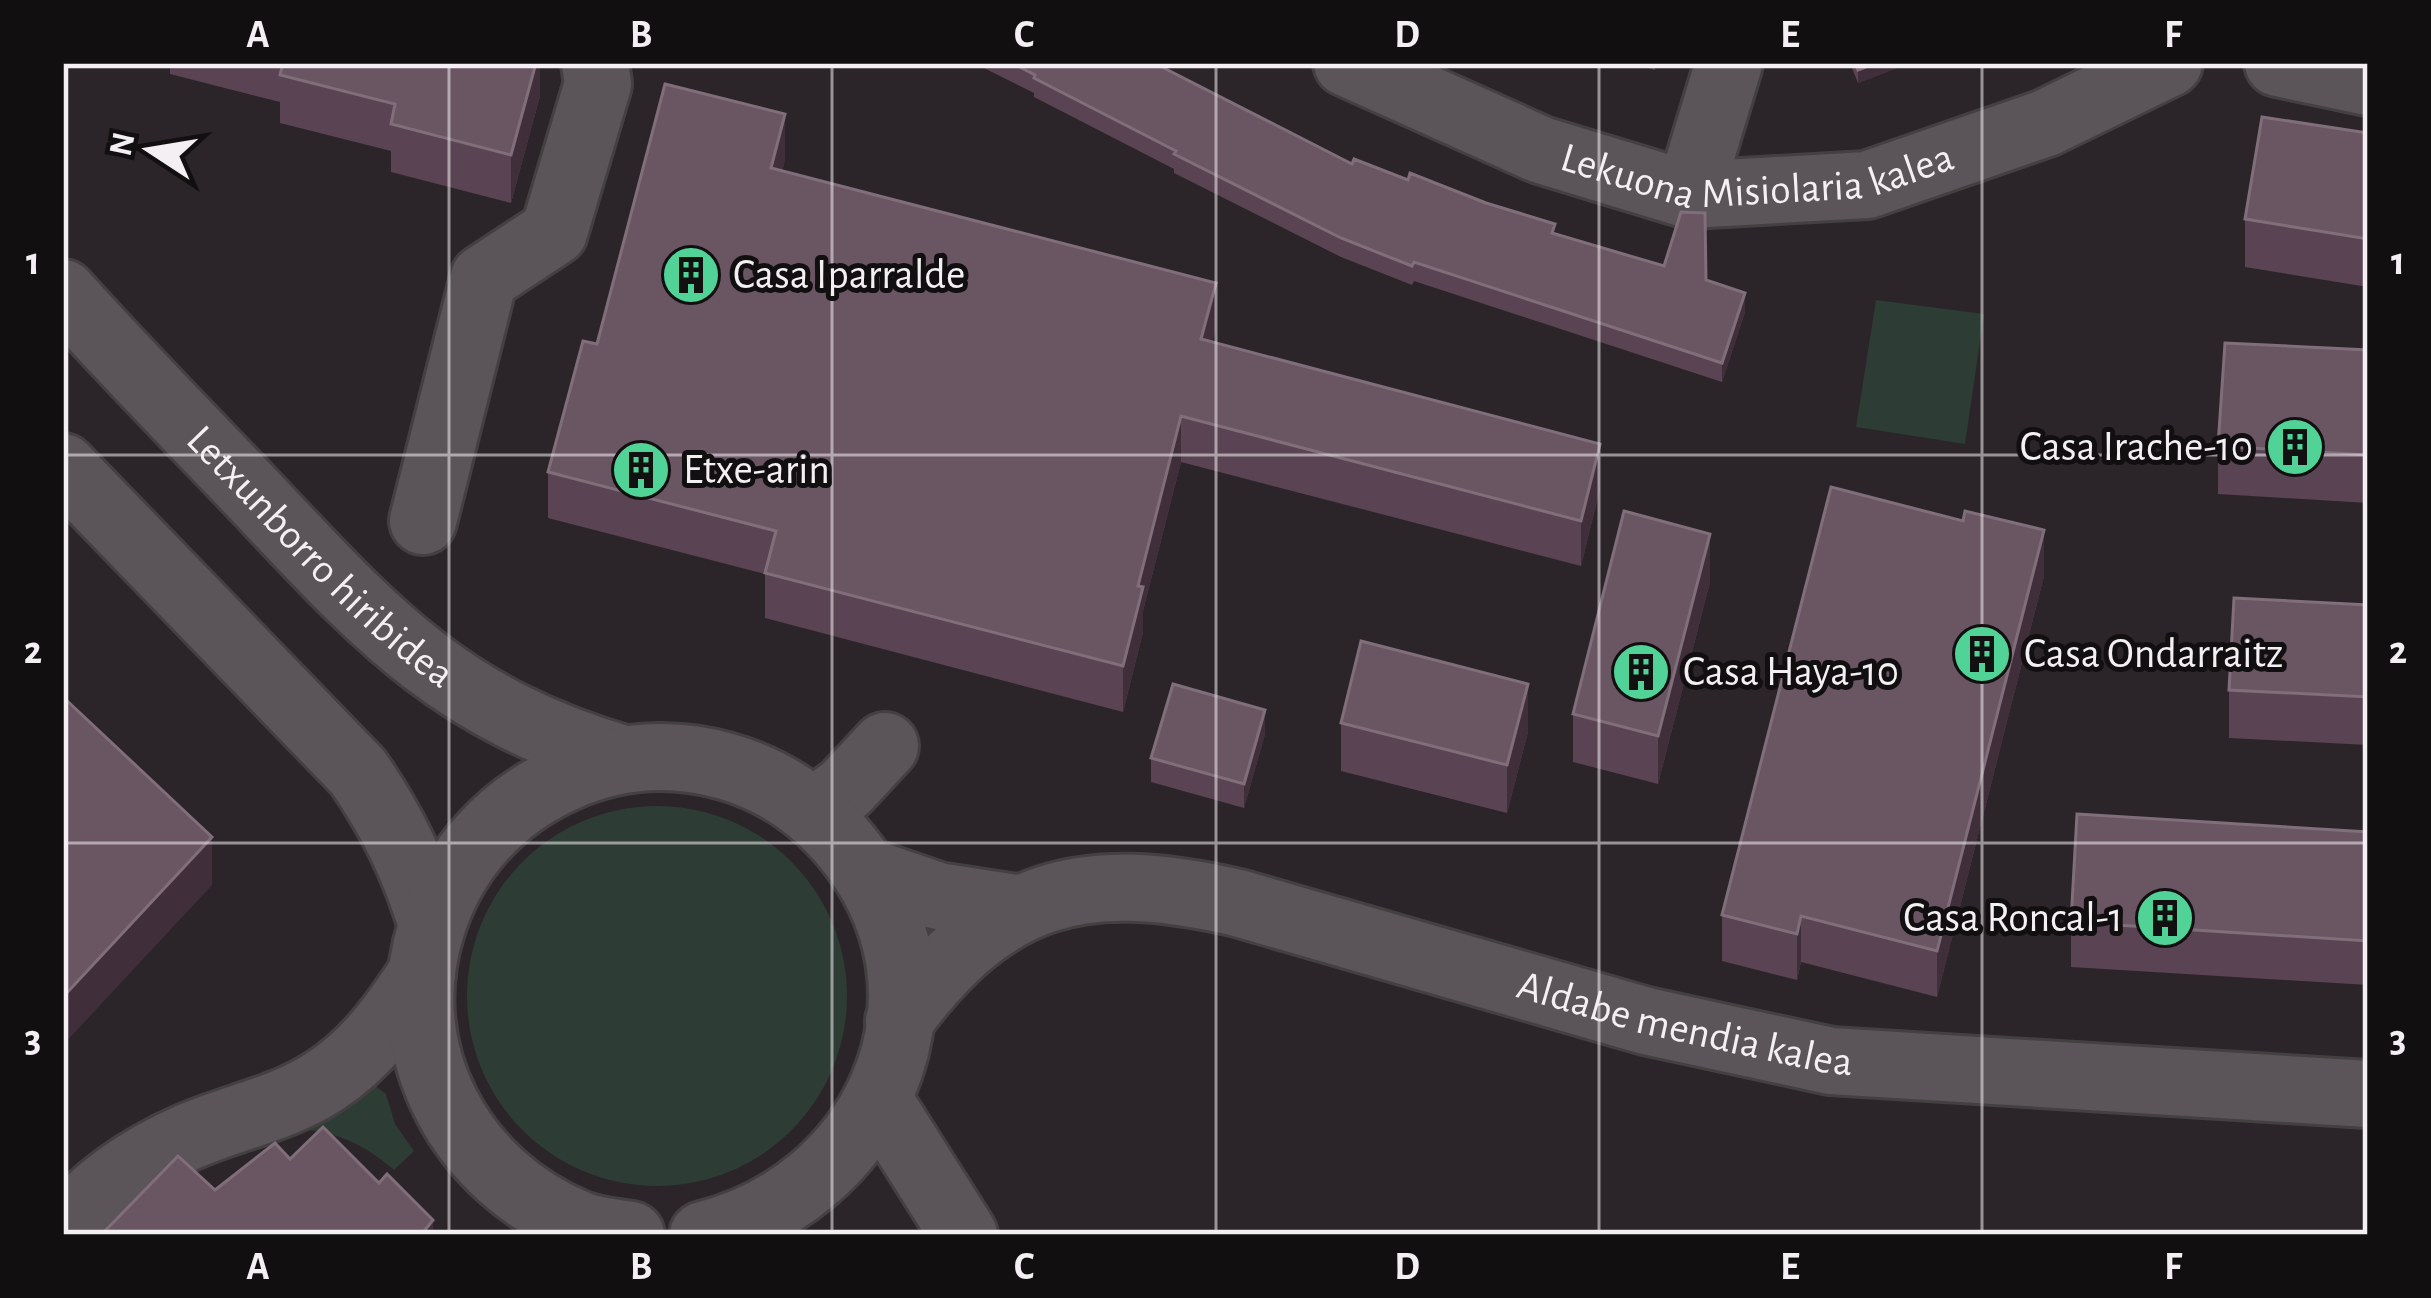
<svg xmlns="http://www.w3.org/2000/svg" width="2431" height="1298" font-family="'Alegreya Sans',sans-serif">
  <rect width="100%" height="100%" fill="#2b2529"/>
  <!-- green -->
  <path fill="#2d3c34" d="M1876 300 1984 314 1965 444 1856 427Z
    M467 996a190 190 0 1 1 380 0a190 190 0 1 1-380 0Z
    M371 1083 386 1094 395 1124 414 1151 394 1170C364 1144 339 1133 300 1129Z"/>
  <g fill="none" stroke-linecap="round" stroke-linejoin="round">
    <!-- street casing -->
    <g stroke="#444042" stroke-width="72">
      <g id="street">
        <path id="s1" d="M1347 63 1541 150 1689 195 1867 185 2046 123 2169 63"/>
        <path d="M2278 63 2368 82"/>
        <path d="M1689 195 1729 63"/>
        <path d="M423 521 484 278 554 232 598 84 595 63"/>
        <path d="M814 812 846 788 885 746"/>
      </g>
    </g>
    <!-- secondary casing -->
    <g stroke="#444042" stroke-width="72">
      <g id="secondary">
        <path id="s2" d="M63 293C124 361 188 426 251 492 373 621 446 707 623 759"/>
        <path d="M63 467 358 772C392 821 415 868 432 925"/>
        <path d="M865 871 938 896 1016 908"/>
        <path id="s3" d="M899 1021C996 890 1080 867 1238 903L1646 1021 1831 1061 2368 1094"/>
        <path d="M878 1099 964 1235"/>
        <path d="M63 1228C97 1187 140 1158 188 1137 233 1117 283 1109 325 1081 367 1054 395 1014 422 973"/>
        <path d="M631 1235C614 1232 594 1231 578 1224 461 1176 393 1053 431 929 452 860 500 807 565 778 616 755 671 751 725 766 779 781 823 814 856 859 963 1006 871 1194 703 1235"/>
      </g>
    </g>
    <!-- street -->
    <use href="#street" stroke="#5b5458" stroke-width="66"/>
    <!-- secondary -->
    <use href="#secondary" stroke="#5b5458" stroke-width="66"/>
  </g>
  <!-- wall -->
  <path fill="#5a4352" d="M170 63H540V96L511 203 391 172V151L280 123V102L170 74Z
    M974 63H1154L1352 164 1408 180 1555 234 1664 266 1706 280 1745 312 1722 382 1414 281 1412 285 1341 257 1174 173V169L1034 97V93Z
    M1630 63H1657L1655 70Z
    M1850 63H1910L1858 83Z
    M2368 133V287L2245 267V219Z
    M785 160 782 171 1216 328 1212 342 1600 489 1581 566 1181 462 1143 611V632L1123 712 765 618V574L548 518V472Z
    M2368 350V503L2218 494V446Z
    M2044 576 1937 997 1801 962 1797 980 1722 961V915Z
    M1710 582 1658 784 1573 762V714Z
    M2368 605V745L2229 738V690Z
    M1341 723 1528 732 1507 813 1341 771Z
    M1265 734 1244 808 1151 782V758Z
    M2368 832V985L2071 967V922Z"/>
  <!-- shaded-wall -->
  <path fill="#402f3a" d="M536 63H540V96L511 203V155Z
    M1876 63H1910L1858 83V70Z
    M785 114V160L771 213V168Z
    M1216 283V328L1201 385V339Z
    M1745 293V312L1722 382V363Z
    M1181 416V462L1143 611V632L1123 712V666L1138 586Z
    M1600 444V489L1581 566V521Z
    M2044 530V576L1937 997V951Z
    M1710 534V582L1658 784V736Z
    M1528 684V732L1507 813V765Z
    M1265 710V734L1244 808V784Z
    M212 837V885L63 1045V997Z
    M1801 916V962L1797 980V934Z
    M433 1220V1235H425V1230Z"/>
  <!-- building -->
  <path fill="#6a5563" stroke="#806e7a" stroke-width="3" d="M283 63H536L511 155 391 124 395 104 280 75Z
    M1012 63H1154L1352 164 1354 159 1408 180 1410 173 1486 203 1555 224 1552 233 1664 266 1681 212 1705 213 1706 280 1745 293 1722 363 1414 262 1412 266 1341 238 1174 154 1176 151 1034 78 1035 75Z
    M1855 63H1876L1858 70Z
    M665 84 785 114 771 168 1216 283 1201 339 1600 444 1581 521 1181 416 1138 586 1143 587 1123 666 765 573 776 531 548 472 583 341 597 344Z
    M2262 117 2368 133V239L2245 219Z
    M2225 343 2368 350V455L2218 446Z
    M1831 487 1963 521 1965 511 2044 530 1937 951 1801 916 1797 934 1722 915Z
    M1624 511 1710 534 1658 736 1573 714Z
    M2234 598 2368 605V697L2229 690Z
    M1361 641 1528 684 1507 765 1341 723Z
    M1173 684 1265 710 1244 784 1151 758Z
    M63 697 212 837 63 997Z
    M2077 814 2368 832V941L2071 922Z
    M323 1127 379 1183 387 1174 433 1220 425 1230 430 1235H105L103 1233 178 1156 215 1190 275 1143 290 1159Z"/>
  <!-- grid -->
  <path fill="none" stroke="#f3eff2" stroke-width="3" stroke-opacity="0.55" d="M449 63V1235M832 63V1235M1216 63V1235M1599 63V1235M1982 63V1235M63 455H2368M63 843H2368"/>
  <!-- icons -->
  <defs>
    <g id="building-disc" transform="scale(3)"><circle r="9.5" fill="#51d397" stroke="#120f11"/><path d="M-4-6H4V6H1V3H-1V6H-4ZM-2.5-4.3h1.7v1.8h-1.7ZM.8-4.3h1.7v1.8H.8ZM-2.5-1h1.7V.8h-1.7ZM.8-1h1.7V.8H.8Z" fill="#111"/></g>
  </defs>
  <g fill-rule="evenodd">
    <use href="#building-disc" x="691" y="275"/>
    <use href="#building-disc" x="2295" y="447"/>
    <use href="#building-disc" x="641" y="470"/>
    <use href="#building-disc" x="1982" y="654"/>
    <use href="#building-disc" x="1641" y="672"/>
    <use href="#building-disc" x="2165" y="918"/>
  </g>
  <g text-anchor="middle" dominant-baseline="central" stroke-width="10" stroke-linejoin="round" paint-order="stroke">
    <!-- street labels -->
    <g font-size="42" fill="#f3eff2" stroke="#120f11">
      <text stroke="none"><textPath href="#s1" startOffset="435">Lekuona Misiolaria kalea</textPath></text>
      <text stroke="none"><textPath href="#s2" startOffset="369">Letxunborro hiribidea</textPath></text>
      <text stroke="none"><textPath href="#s3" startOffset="852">Aldabe mendia kalea</textPath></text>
    </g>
    <!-- poi labels -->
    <g font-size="42" fill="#f3eff2" stroke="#120f11" text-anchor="start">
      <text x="733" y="275">Casa Iparralde</text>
      <text x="2253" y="447" text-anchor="end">Casa Irache-10</text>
      <text x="683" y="470">Etxe-arin</text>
      <text x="2024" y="654">Casa Ondarraitz</text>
      <text x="1683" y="672">Casa Haya-10</text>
      <text x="2123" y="918" text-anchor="end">Casa Roncal-1</text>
    </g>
  </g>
  <!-- border -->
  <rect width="2431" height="1298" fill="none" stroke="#120f11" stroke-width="132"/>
  <!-- north arrow -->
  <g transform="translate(150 150) rotate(282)" stroke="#120f11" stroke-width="9" paint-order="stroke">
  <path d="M0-9L21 45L0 30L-21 45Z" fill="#f3eff2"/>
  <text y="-18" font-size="33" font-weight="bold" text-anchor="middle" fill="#f3eff2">N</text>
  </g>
  <rect x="66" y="66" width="2299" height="1166" fill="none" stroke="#f3eff2" stroke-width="4.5"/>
  <g font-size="39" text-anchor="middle" font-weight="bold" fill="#f3eff2">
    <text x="258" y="47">A</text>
    <text x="641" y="47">B</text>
    <text x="1024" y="47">C</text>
    <text x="1407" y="47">D</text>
    <text x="1790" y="47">E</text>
    <text x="2173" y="47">F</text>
    <text x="33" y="274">1</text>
    <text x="2398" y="274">1</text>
    <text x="33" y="663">2</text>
    <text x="2398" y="663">2</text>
    <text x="33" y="1051">3</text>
    <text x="2398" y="1051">3</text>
    <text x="258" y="1279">A</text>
    <text x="641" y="1279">B</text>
    <text x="1024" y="1279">C</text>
    <text x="1407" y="1279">D</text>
    <text x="1790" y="1279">E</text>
    <text x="2173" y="1279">F</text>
  </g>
</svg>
